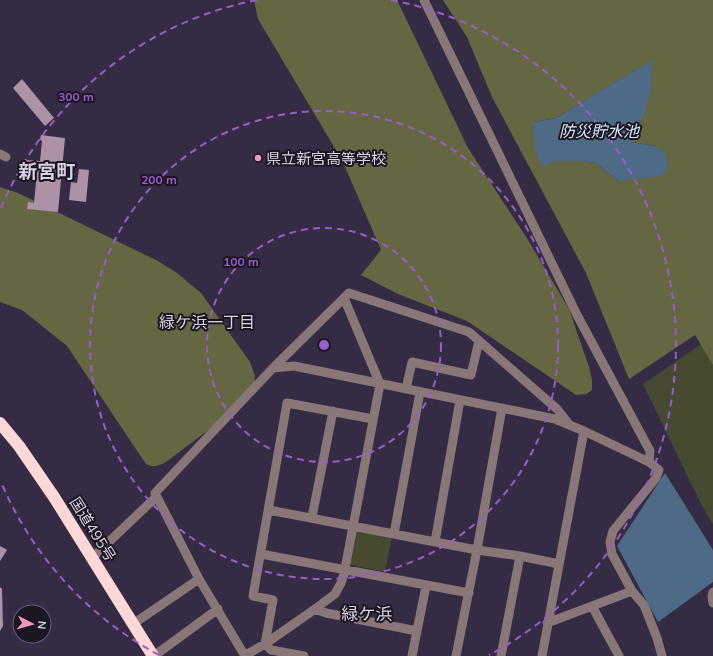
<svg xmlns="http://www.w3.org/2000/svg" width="713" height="656" font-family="Mulish,'Noto Sans JP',sans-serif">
  <rect width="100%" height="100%" fill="#362b44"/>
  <!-- green -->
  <path fill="#474931" d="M713 336V524L701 504 643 384Z
    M356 530 392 537 385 572 350 565Z"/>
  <!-- forest -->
  <path fill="#656742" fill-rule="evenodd" d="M254 0H397L468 148 528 240 569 309 589 367 592 380V390L586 394 576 395 467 321 398 294 361 275 381 250 343 162 258 19Z
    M443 0H713V365L695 335 629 379 586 273 492 97 467 37ZM651 61 643 118 631 135 632 142 656 146 618 181 596 163 584 161H553L533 122 556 118Z
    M0 187 18 193 158 261 177 273 201 293 250 362 255 376 254 383 235 410 166 462C158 466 154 468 146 464L67 346 22 310 0 302Z"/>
  <!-- water -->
  <path fill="#4f6a86" d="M652 60 651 90 643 118 631 135 632 142 656 146 665 152 668 168 661 176 618 181 596 163 584 161H553L542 167 535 149 533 122 556 118Z
    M665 473 713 550V582L658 622 617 546Z"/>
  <!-- building -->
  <path fill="#ad91a7" d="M22 79 54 118 45 126 13 88Z
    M41 135 65 138 58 212 27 209 28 202 34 203 37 172 25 171 26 160 40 161 42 141 40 140Z
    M79 169 89 170 86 202 69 200 71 182 77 183Z
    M0 546 7 550 0 561Z
    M0 587 2 589 3 626 0 631Z"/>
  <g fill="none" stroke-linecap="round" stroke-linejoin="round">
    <!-- minor -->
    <path stroke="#897676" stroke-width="9" d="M424 0 577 315 650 451 649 462
      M0 154 6 157
      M273 368 349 293 469 332 557 409 568 423
      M406 389 412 362 471 375 479 341
      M269 510 477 550 520 556 559 564
      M312 517 333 411
      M394 534 420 392
      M435 542 460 400
      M261 554 469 593
      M92 558 156 497
      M713 592 712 596 713 603
      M592 606 619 656
      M315 609 326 613 417 631
      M547 623 632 591
      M133 624 199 579
      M265 644 273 600 253 596 287 403 373 419
      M265 644 271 650 304 656
      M154 656 218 609
      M244 656 265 644 315 609 335 594 341 583 344 574 380 384 344 298
      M245 656 199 579 155 493 273 368 294 366 555 419 584 431 649 462 659 470 656 478 613 531 610 542 612 554 632 591 644 605 657 638 662 656
      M412 656 426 586
      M456 656 477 550 502 408
      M501 656 520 556
      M542 656 584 431"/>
    <!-- highway -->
    <path stroke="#fed7d7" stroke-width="12" d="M0 423 19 446 54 497 153 656"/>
  </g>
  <!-- distance rings -->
  <g fill="none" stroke="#975ec9" stroke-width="2" stroke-dasharray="7 5">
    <circle cx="324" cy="345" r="117"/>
    <circle cx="324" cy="345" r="234"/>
    <path d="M159 655A351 351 0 0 1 1 482M1 208A351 351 0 0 1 257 0M391 0A351 351 0 0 1 489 655"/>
  </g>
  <!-- markers -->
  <circle fill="#f09ab7" stroke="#1b1622" stroke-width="1.5" cx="258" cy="158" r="4"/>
  <g text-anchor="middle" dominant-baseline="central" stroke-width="4" stroke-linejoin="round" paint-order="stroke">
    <!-- poi labels -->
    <g font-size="15" fill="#d8d1e1" stroke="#1b1622" text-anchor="start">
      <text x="266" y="158">県立新宮高等学校</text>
    </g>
    <!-- street labels -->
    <g font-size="15" fill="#d8d1e1" stroke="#1b1622">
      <text transform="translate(93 529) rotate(58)">国道495号</text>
    </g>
    <!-- water labels -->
    <g font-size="16" font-style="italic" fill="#d3e6f9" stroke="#1b1622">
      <text x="599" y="131">防災貯水池</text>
    </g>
    <!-- neighbourhood labels -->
    <g font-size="16" fill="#d8d1e1" stroke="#1b1622">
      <text x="207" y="322">緑ケ浜一丁目</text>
    </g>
    <!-- quarter labels -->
    <g font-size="17" fill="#d8d1e1" stroke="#1b1622">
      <text x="367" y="613">緑ケ浜</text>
    </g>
    <!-- district labels -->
    <g font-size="19" font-weight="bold" fill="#d8d1e1" stroke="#1b1622">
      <text x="47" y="171">新宮町</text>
    </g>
  </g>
  <circle cx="324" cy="345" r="6" fill="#975ec9" stroke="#1b1622" stroke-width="2"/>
  <g font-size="12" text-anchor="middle" font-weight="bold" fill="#975ec9" stroke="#1b1622" stroke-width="4" stroke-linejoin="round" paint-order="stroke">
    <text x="76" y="101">300 m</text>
    <text x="159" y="184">200 m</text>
    <text x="241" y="266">100 m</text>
  </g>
  <!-- north arrow -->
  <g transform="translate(32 624) rotate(96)"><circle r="19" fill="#1b1622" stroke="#67616e"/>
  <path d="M0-3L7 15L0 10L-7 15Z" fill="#f09ab7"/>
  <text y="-6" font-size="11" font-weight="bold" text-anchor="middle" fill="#d8d1e1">N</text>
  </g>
</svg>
